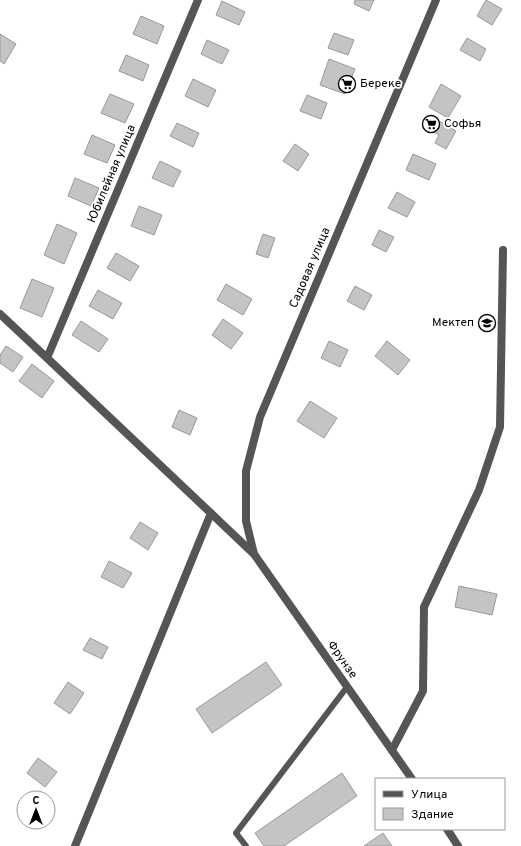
<svg xmlns="http://www.w3.org/2000/svg" width="521" height="846" font-family="Overpass,sans-serif">
  <rect width="100%" height="100%" fill="#fff"/>
  <!-- building -->
  <path fill="#c4c4c4" stroke="#999" d="M355 0H374L369 11 354 4Z
    M486 0 502 9 492 25 477 16Z
    M222 1 245 12 239 25 216 15Z
    M141 16 164 26 157 44 133 34Z
    M334 33 354 40 348 55 328 48Z
    M0 34 16 44 4 64 0 61Z
    M467 38 486 49 480 61 460 50Z
    M207 40 229 50 222 64 201 54Z
    M126 55 149 65 143 81 119 71Z
    M329 59 355 69 345 94 320 85Z
    M193 79 216 90 208 107 185 96Z
    M441 84 461 96 448 118 429 107Z
    M110 94 134 104 125 123 101 113Z
    M307 95 327 103 321 119 300 111Z
    M432 117 456 131 446 149 435 143 439 135 426 127Z
    M177 123 199 133 193 147 170 136Z
    M92 135 115 145 107 163 84 154Z
    M295 144 309 154 298 171 283 161Z
    M413 154 436 164 429 180 406 170Z
    M160 161 181 171 173 187 152 178Z
    M75 178 99 188 91 206 68 196Z
    M397 192 415 202 407 217 388 208Z
    M139 206 162 215 154 235 131 226Z
    M57 224 77 233 64 264 44 255Z
    M379 230 394 237 386 252 372 245Z
    M263 234 275 238 268 258 256 254Z
    M116 253 139 266 130 281 107 268Z
    M32 279 54 288 42 317 20 308Z
    M226 284 252 299 243 315 217 300Z
    M355 286 372 295 364 310 347 301Z
    M98 290 122 303 113 319 89 306Z
    M223 319 243 333 231 349 212 335Z
    M81 321 108 339 99 352 72 335Z
    M329 341 348 350 340 367 321 358Z
    M387 341 410 360 398 375 375 356Z
    M6 346 23 357 13 372 0 363V355Z
    M32 364 54 381 42 398 19 381Z
    M310 401 337 418 324 438 297 421Z
    M179 410 197 418 190 435 172 427Z
    M140 522 158 533 148 550 130 538Z
    M109 561 132 573 123 588 101 577Z
    M459 586 497 594 492 615 455 607Z
    M90 638 108 647 102 659 83 650Z
    M266 662 282 685 212 733 196 709Z
    M68 682 84 693 70 714 54 703Z
    M38 758 57 772 45 787 27 773Z
    M342 773 357 796 284 846H264L255 833Z
    M383 833 392 846H364Z"/>
  <g fill="none" stroke-linecap="round" stroke-linejoin="round">
    <!-- service -->
    <path stroke="#555" stroke-width="6" d="M246 846 236 833 347 687"/>
    <!-- minor -->
    <path stroke="#555" stroke-width="8" d="M0 314 47 358 254 554
      M47 358 198 0
      M392 750 423 691 424 607 479 490 500 427 503 250
      M75 846 211 513"/>
    <!-- tertiary -->
    <path stroke="#555" stroke-width="8" d="M412 779 254 554 246 521V471L260 417 436 0
      M447 829 458 846"/>
  </g>
  <!-- icons -->
  <defs>
    <g id="supermarket-ring" transform="scale(0.9)"><circle r="9.5" fill="#fff" stroke="#000" stroke-width="1.5"/><path d="M-6-5.5h2.5l.6 2H6L4.5 2H-2.5L-4.4-4H-6ZM-1.5 3.2a1.3 1.3 0 1 0 .1 0ZM3 3.2a1.3 1.3 0 1 0 .1 0Z" fill="#000"/></g>
    <g id="school-ring" transform="scale(0.9)"><circle r="9.5" fill="#fff" stroke="#000" stroke-width="1.5"/><path d="M0-5L7-2L0 1L-7-2ZM-4 1L0 2.5L4 1V4Q0 6-4 4Z" fill="#000"/></g>
  </defs>
  <g fill-rule="evenodd">
    <use href="#supermarket-ring" x="347" y="84"/>
    <use href="#supermarket-ring" x="431" y="124"/>
    <use href="#school-ring" x="487" y="323"/>
  </g>
  <g text-anchor="middle" dominant-baseline="central" stroke-width="3.5" stroke-linejoin="round" paint-order="stroke">
    <!-- poi labels -->
    <g font-size="12" fill="#000" stroke="#fff" text-anchor="start">
      <text x="360" y="84">Береке</text>
      <text x="444" y="124">Софья</text>
      <text x="474" y="323" text-anchor="end">Мектеп</text>
    </g>
    <!-- street labels -->
    <g font-size="12" fill="#000" stroke="#fff">
      <text transform="translate(112 174) rotate(-67)">Юбилейная улица</text>
      <text transform="translate(310 268) rotate(-67)">Садовая улица</text>
      <text transform="translate(342 660) rotate(55)">Фрунзе</text>
    </g>
  </g>
  <!-- legend -->
  <rect x="375" y="778" width="130" height="52" fill="#ffffff" stroke="#999999"/>
  <rect x="383" y="791" width="20" height="6" fill="#555555" stroke="#999999"/>
  <text x="411" y="798" font-size="12" fill="#000000">Улица</text>
  <rect x="383" y="808" width="20" height="12" fill="#c4c4c4" stroke="#999999"/>
  <text x="411" y="818" font-size="12" fill="#000000">Здание</text>
  <!-- north arrow -->
  <g transform="translate(36 810)"><circle r="19" fill="#ffffff" stroke="#999999"/>
  <path d="M0-3L7 15L0 10L-7 15Z" fill="#000000"/>
  <text y="-6" font-size="11" font-weight="bold" text-anchor="middle" fill="#000000">С</text>
  </g>
</svg>
